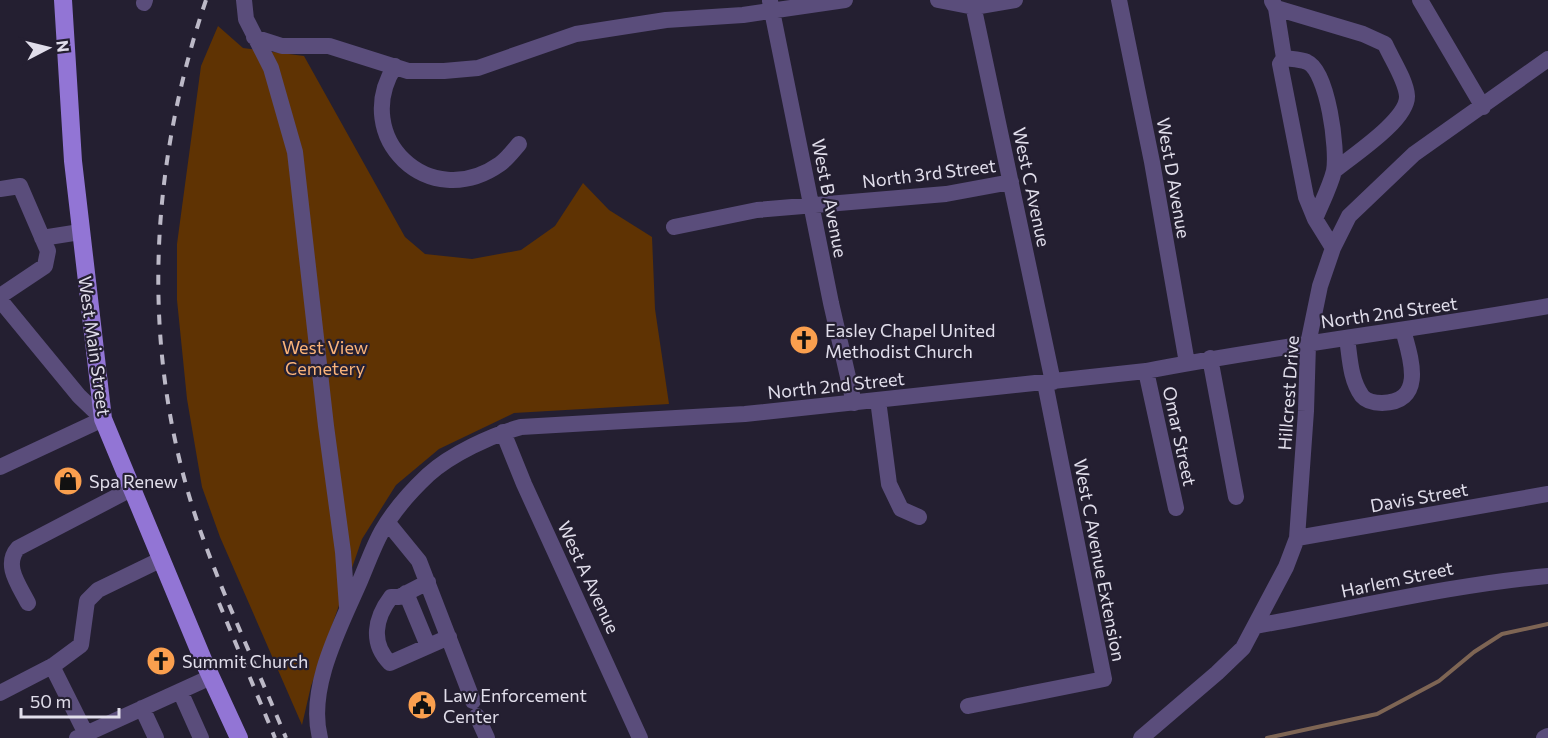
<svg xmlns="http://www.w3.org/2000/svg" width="1548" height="738" font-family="Commissioner,sans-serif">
  <rect width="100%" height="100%" fill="#241f31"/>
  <!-- green -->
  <path fill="#5f3303" d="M218 26 243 48 304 56 405 237 425 254 472 259 521 250 555 226 583 183 609 210 652 237 655 309 669 404 514 413 439 449 396 485 362 539 311 686 302 725 220 537 202 487 187 399 177 300V244L201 66Z"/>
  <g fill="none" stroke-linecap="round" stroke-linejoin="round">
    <!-- stream -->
    <path stroke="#7e6554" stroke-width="4" d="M1267 738 1377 714 1439 681 1474 652 1502 634 1548 624"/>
    <!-- minor -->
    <path stroke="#5a4d7b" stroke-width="16" d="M244 0 246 19 271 68 295 152 326 426 343 552 347 607
      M938 0 974 7 1015 0
      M972 0 1053 382
      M1119 0 1152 162 1187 363
      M1420 0 1483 107
      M770 1 831 303 854 403
      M1272 1 1276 8 1284 58
      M144 3 145 0
      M1276 8 1363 34 1385 44C1391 58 1406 80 1407 96 1408 120 1352 156 1334 171
      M254 37 282 46H329L408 71H444L478 68 576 34 666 20 743 15 845 0
      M395 66C350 137 429 214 500 164 507 159 513 151 519 144
      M0 189 20 186 48 251 45 266 0 296
      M1315 219C1321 204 1330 187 1334 171 1338 150 1328 71 1307 62 1301 59 1291 59 1284 58L1280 64 1306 197 1315 219 1333 248
      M674 227 757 210 946 194 1011 182
      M42 238 80 232
      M0 300 79 396 103 419 0 467
      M1347 338C1350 358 1350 379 1362 396 1367 402 1374 403 1382 403 1427 402 1410 356 1403 330
      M1210 358 1236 497
      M1146 371 1176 508
      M878 400 889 484 901 509 919 517
      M503 432 524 484 640 738
      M388 523 419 561 473 701
      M1297 538 1548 494
      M428 582 399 597H391C375 618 370 643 390 663L449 637
      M406 593 428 646
      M28 603C19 585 3 565 18 548L133 488
      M1255 626C1353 609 1449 585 1548 576
      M52 666 86 734
      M180 691 201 738
      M0 693 54 665 81 645 87 601 98 590 162 559
      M968 706 1104 679 1045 383
      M142 708 156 738
      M477 716 487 738
      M77 738 211 677
      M320 738C307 688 340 627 360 581 367 565 373 547 382 531 394 510 411 491 428 475 451 454 492 435 521 427L745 414 1146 371C1280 345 1414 330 1548 306
      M1141 738 1217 673 1243 648 1286 567 1297 538 1306 411 1308 344 1320 286 1333 248 1349 216 1414 154 1548 59
      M1544 738 1548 736"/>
    <!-- major -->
    <path stroke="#9275d5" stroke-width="18" d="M63 0 73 161 103 419 204 662 239 738"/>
    <!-- rail -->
    <path stroke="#bcb9c7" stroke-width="4" stroke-dasharray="10 10" stroke-linecap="butt" d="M206 0C148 171 140 352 198 524 223 597 257 667 286 738
      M219 603 275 738"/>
  </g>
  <!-- icons -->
  <defs>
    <g id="church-disc" transform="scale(1.5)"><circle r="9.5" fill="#fa9f4e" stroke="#241f31"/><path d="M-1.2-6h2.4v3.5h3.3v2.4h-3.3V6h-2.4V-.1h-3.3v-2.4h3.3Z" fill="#111"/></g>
    <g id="shop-disc" transform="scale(1.5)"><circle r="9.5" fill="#fa9f4e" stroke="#241f31"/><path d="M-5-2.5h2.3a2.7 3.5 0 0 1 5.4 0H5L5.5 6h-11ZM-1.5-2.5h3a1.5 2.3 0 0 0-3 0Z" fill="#111"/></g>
    <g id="civic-disc" transform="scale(1.5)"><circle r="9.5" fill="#fa9f4e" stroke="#241f31"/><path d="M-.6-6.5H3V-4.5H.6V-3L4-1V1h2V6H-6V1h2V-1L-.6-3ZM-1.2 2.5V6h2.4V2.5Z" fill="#111"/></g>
  </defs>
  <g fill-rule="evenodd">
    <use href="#church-disc" x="804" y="340"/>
    <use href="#shop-disc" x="68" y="481"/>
    <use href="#church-disc" x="161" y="661"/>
    <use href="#civic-disc" x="422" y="705"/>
  </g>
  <g text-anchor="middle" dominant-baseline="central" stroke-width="4.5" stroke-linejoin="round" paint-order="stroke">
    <!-- street labels -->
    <g font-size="18" fill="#e1deeb" stroke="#241f31">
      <text transform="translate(929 173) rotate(-7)">North 3rd Street</text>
      <text transform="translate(1174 178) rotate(80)">West D Avenue</text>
      <text transform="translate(1032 187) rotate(78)">West C Avenue</text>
      <text transform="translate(830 198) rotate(79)">West B Avenue</text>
      <text transform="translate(1389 312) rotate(-8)">North 2nd Street</text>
      <text transform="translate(95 346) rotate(82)">West Main Street</text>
      <text transform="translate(836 385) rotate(-6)">North 2nd Street</text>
      <text transform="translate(1288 393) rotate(-86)">Hillcrest Drive</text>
      <text transform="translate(1180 436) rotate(78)">Omar Street</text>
      <text transform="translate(1419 497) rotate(-10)">Davis Street</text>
      <text transform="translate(1100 560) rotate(79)">West C Avenue Extension</text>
      <text transform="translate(589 577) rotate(65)">West A Avenue</text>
      <text transform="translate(1397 579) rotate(-12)">Harlem Street</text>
    </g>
    <!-- poi labels -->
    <g font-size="18" fill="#e1deeb" stroke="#241f31" text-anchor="start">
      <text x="825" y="330">Easley Chapel United<tspan x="825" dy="21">Methodist Church</tspan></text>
      <text x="89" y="481">Spa Renew</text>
      <text x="182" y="661">Summit Church</text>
      <text x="443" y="695">Law Enforcement<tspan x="443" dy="21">Center</tspan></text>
    </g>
    <!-- park labels -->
    <g font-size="18" fill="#fab379" stroke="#241f31">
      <text x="325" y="347">West View<tspan x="325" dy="21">Cemetery</tspan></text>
    </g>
  </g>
  <!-- north arrow -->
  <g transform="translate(48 48) rotate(83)" stroke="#241f31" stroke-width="4.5" paint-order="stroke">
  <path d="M0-4.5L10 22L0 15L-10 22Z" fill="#e1deeb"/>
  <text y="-9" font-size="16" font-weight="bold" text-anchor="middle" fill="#e1deeb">N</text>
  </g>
  <!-- scale -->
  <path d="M21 708v9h98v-9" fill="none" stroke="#e1deeb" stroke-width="3"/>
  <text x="30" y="708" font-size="18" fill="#e1deeb" stroke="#241f31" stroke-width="4.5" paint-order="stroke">50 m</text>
</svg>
